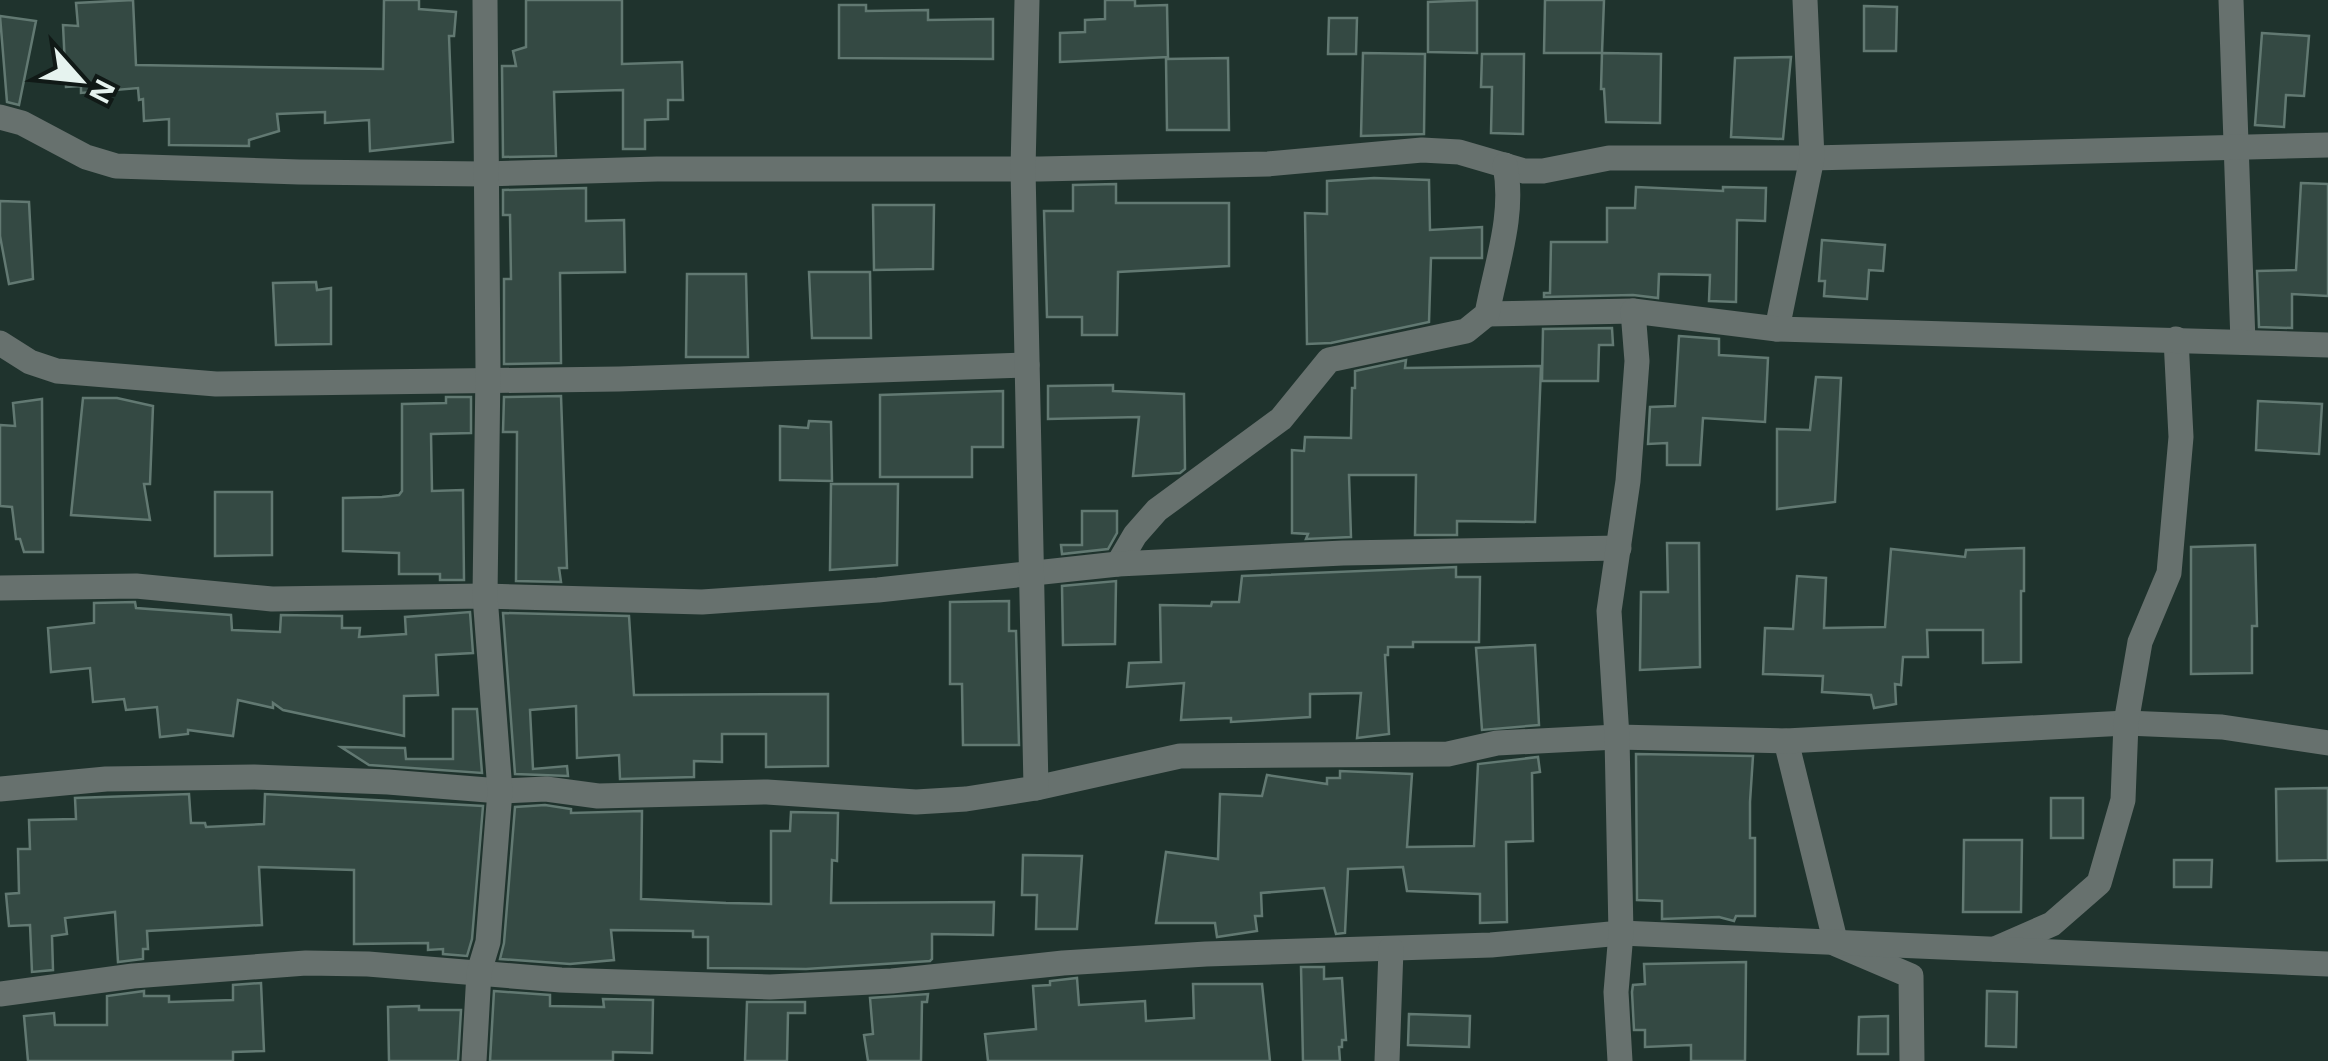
<svg xmlns="http://www.w3.org/2000/svg" width="2328" height="1061" viewBox="0 0 2328 1061" font-family="'Open Sans',sans-serif">
<rect width="100%" height="100%" fill="#1f332d"/>
<!-- building -->
<g fill="#344943" stroke="#627972" stroke-width="2.5">
<polygon points="133,0 136,65 383,69 384,0 419,0 419,9 456,12 454,36 449,36 453,142 370,151 369,120 325,123 325,112 277,114 279,131 249,140 249,146 169,145 169,119 144,121 143,99 139,100 138,88 81,93 81,86 66,87 63,25 78,26 76,3"/>
<polygon points="526,0 622,0 622,64 682,62 683,100 668,100 668,119 645,120 645,149 623,149 623,90 554,92 556,156 503,157 502,66 516,66 513,51 526,47"/>
<polygon points="1105,0 1135,0 1135,6 1167,5 1168,57 1060,62 1060,33 1085,32 1085,20 1105,19"/>
<polygon points="1477,0 1477,53 1428,52 1428,2"/>
<polygon points="1545,0 1604,0 1602,53 1544,53"/>
<polygon points="839,5 866,5 866,11 928,10 928,20 993,19 993,59 839,58"/>
<polygon points="1864,6 1897,7 1896,51 1864,51"/>
<polygon points="0,16 36,21 19,105 7,102"/>
<polygon points="1329,18 1357,18 1356,54 1328,54"/>
<polygon points="2262,33 2309,36 2304,96 2286,95 2284,127 2255,125"/>
<polygon points="1363,53 1425,54 1424,134 1361,136"/>
<polygon points="1602,53 1661,54 1660,123 1606,122 1604,89 1601,89"/>
<polygon points="1482,54 1524,54 1523,134 1491,133 1492,87 1481,87"/>
<polygon points="1791,57 1783,139 1731,137 1735,58"/>
<polygon points="1228,58 1229,130 1167,130 1166,59"/>
<polygon points="1374,178 1429,180 1430,230 1482,227 1482,258 1431,258 1429,322 1331,343 1307,344 1305,213 1327,214 1327,181"/>
<polygon points="2301,183 2328,184 2328,296 2292,294 2292,328 2259,327 2257,271 2296,270"/>
<polygon points="1116,184 1116,203 1229,203 1229,266 1118,272 1117,335 1082,335 1082,317 1047,317 1044,211 1073,211 1073,185"/>
<polygon points="1636,187 1723,191 1723,187 1766,188 1765,221 1737,220 1736,302 1709,301 1710,275 1659,274 1658,298 1633,295 1544,297 1544,293 1550,293 1551,242 1607,242 1607,208 1635,208"/>
<polygon points="586,188 586,221 624,220 625,272 560,273 561,363 504,364 504,279 511,279 510,215 503,215 503,190"/>
<polygon points="0,201 29,202 33,279 9,284 0,236"/>
<polygon points="873,205 934,205 933,269 874,270"/>
<polygon points="1822,240 1885,245 1883,271 1869,270 1867,299 1824,296 1825,281 1819,281"/>
<polygon points="809,272 870,272 871,338 812,338"/>
<polygon points="687,274 746,274 748,357 686,357"/>
<polygon points="316,282 317,290 331,288 331,344 276,345 273,283"/>
<polygon points="1612,328 1613,345 1599,345 1598,381 1542,381 1543,329"/>
<polygon points="1679,336 1719,339 1719,355 1768,358 1765,422 1703,418 1700,465 1667,465 1667,443 1648,444 1650,407 1675,406"/>
<polygon points="1406,360 1405,368 1541,366 1535,522 1457,521 1457,535 1415,535 1416,475 1349,475 1351,537 1306,539 1308,534 1292,533 1292,450 1304,451 1305,437 1351,438 1352,388 1355,388 1355,371"/>
<polygon points="1816,377 1841,378 1835,502 1777,509 1777,429 1810,430"/>
<polygon points="1113,385 1113,391 1184,394 1185,469 1180,473 1133,476 1139,417 1048,419 1048,386"/>
<polygon points="1003,391 1003,447 972,447 972,477 880,477 880,395"/>
<polygon points="561,396 567,568 559,568 561,582 516,581 517,432 503,432 504,397"/>
<polygon points="446,397 471,397 471,433 431,434 432,491 463,490 464,580 440,580 440,574 399,574 399,553 343,551 343,498 382,497 399,495 402,491 402,404 446,403"/>
<polygon points="83,398 117,398 153,406 150,484 144,484 150,520 71,515"/>
<polygon points="42,399 43,552 24,552 20,539 16,539 12,507 0,506 0,425 15,426 13,403"/>
<polygon points="2258,401 2322,404 2319,454 2256,450"/>
<polygon points="809,421 831,422 832,481 780,480 780,426 808,428"/>
<polygon points="831,484 898,484 897,565 830,570"/>
<polygon points="215,492 272,492 272,555 215,556"/>
<polygon points="1082,511 1117,511 1117,533 1108,549 1062,554 1061,545 1082,545"/>
<polygon points="1667,543 1699,543 1700,667 1640,670 1641,592 1668,592"/>
<polygon points="2255,545 2257,626 2252,626 2252,673 2191,674 2191,547"/>
<polygon points="2024,548 2024,591 2021,591 2021,662 1983,663 1983,630 1927,630 1928,657 1903,657 1901,685 1895,684 1896,704 1874,708 1871,695 1822,692 1823,676 1763,674 1765,628 1793,629 1797,576 1826,578 1824,628 1885,627 1891,549 1965,557 1966,550"/>
<polygon points="1456,567 1456,577 1480,577 1479,642 1413,642 1413,647 1388,647 1388,655 1385,655 1389,734 1357,738 1361,693 1310,694 1310,717 1231,722 1231,718 1181,720 1184,683 1127,687 1129,663 1161,662 1160,605 1211,606 1212,602 1239,602 1242,576"/>
<polygon points="1116,581 1115,644 1063,645 1062,586"/>
<polygon points="1009,601 1009,631 1016,631 1019,745 963,745 962,684 950,684 950,602"/>
<polygon points="135,602 136,608 231,615 232,630 280,632 281,615 342,616 342,628 360,628 359,637 406,634 405,617 470,612 473,653 436,655 438,695 404,696 404,736 283,710 273,703 273,708 238,700 233,736 188,730 188,734 160,737 157,707 126,710 124,699 93,702 90,668 51,672 48,628 94,623 94,603"/>
<polygon points="503,613 629,616 634,695 828,694 828,766 766,767 766,734 722,734 722,762 694,761 694,777 620,779 619,755 577,758 576,706 530,710 533,769 567,766 568,776 515,774"/>
<polygon points="1535,645 1539,725 1482,730 1476,648"/>
<polygon points="453,709 477,709 482,773 369,765 341,747 405,748 406,759 453,759"/>
<polygon points="1636,754 1753,756 1750,802 1750,838 1755,838 1755,916 1736,916 1734,921 1719,917 1662,919 1662,901 1637,900"/>
<polygon points="1538,757 1540,772 1532,773 1533,841 1506,842 1507,922 1480,923 1480,894 1407,891 1403,867 1348,869 1345,933 1336,934 1324,888 1261,893 1262,916 1255,916 1257,931 1217,937 1215,923 1156,923 1166,852 1218,859 1220,794 1262,796 1267,775 1327,784 1327,778 1340,778 1340,771 1412,774 1407,847 1474,846 1478,764"/>
<polygon points="2328,788 2328,860 2277,861 2276,789"/>
<polygon points="189,794 191,823 205,823 206,827 264,824 265,794 483,806 472,939 467,956 443,954 443,949 428,950 428,943 354,944 354,870 259,867 262,925 147,931 148,949 143,949 143,959 118,962 115,912 65,918 67,934 52,936 53,970 32,972 30,925 9,926 6,894 19,893 18,849 30,849 29,820 76,819 75,798"/>
<rect x="2051" y="798" width="32" height="40"/>
<polygon points="545,805 571,809 571,813 642,811 641,899 726,903 771,904 771,831 790,831 791,812 838,813 837,861 832,860 831,903 994,902 993,935 932,934 932,959 930,961 806,969 708,968 708,937 693,937 693,931 611,930 614,960 570,964 500,959 504,943 515,807"/>
<polygon points="1964,840 2022,840 2021,912 1963,912"/>
<polygon points="1023,855 1082,856 1077,929 1036,929 1037,895 1022,895"/>
<polygon points="2174,860 2212,860 2211,887 2174,887"/>
<polygon points="1746,962 1745,1061 1691,1061 1691,1045 1645,1047 1645,1030 1634,1030 1632,992 1633,985 1645,984 1644,964"/>
<polygon points="1301,967 1324,967 1324,979 1342,978 1346,1040 1342,1040 1342,1047 1339,1047 1340,1061 1303,1061"/>
<polygon points="1077,978 1079,1005 1145,1001 1146,1021 1194,1018 1193,984 1262,984 1270,1061 988,1061 985,1034 1036,1029 1033,986 1050,985 1050,981"/>
<polygon points="261,983 264,1051 233,1052 233,1061 28,1061 24,1016 54,1013 55,1025 107,1025 107,996 144,991 144,996 169,996 169,1002 233,1000 233,985"/>
<polygon points="494,991 550,995 550,1006 604,1007 603,999 653,1000 652,1053 613,1052 613,1061 490,1061"/>
<polygon points="1987,991 2017,992 2016,1047 1986,1046"/>
<polygon points="928,994 927,1002 922,1002 921,1061 868,1061 864,1035 873,1034 870,998"/>
<polygon points="747,1002 805,1002 805,1013 788,1013 787,1061 745,1061"/>
<polygon points="419,1006 419,1010 461,1010 458,1061 389,1061 388,1007"/>
<polygon points="1409,1014 1470,1016 1469,1047 1408,1045"/>
<polygon points="1888,1016 1888,1054 1858,1054 1859,1017"/>
</g>
<g fill="none" stroke-linecap="round" stroke-linejoin="round">
<!-- minor -->
<g stroke="#67716e" stroke-width="25">
<polyline points="2231,0 2243,342"/>
<polyline points="0,117 22,123 86,157 116,166 299,172 485,174 657,169 1040,169 1268,164 1422,150 1459,152 1524,171 1543,171 1609,158 1812,158 2328,145"/>
<polyline points="1487,314 1633,311"/>
<polyline points="1777,329 1812,158 1805,0"/>
<polyline points="0,343 30,362 57,371 216,384 619,379 1027,365"/>
<path d="M 1118,564 L 1135,535 L 1157,510 L 1281,419 L 1329,360 L 1466,331 L 1487,314 C 1496,265 1515,215 1505,165"/>
<polyline points="0,588 136,586 272,599 485,596 702,602 878,590 1118,564 1343,553 1619,548"/>
<polyline points="1786,741 1836,944 1911,976 1912,1061"/>
<polyline points="1036,788 1180,756 1448,754 1497,743 1617,737 1786,741 2126,723 2222,727 2328,743"/>
<polyline points="0,789 106,779 254,777 388,782 500,791 546,789 598,796 767,792 916,802 966,799 1036,788 1023,169 1027,0"/>
<polyline points="1995,949 2052,924 2099,883 2123,800 2126,723 2140,642 2169,573 2181,437 2176,339"/>
<polyline points="0,994 133,976 306,963 368,964 561,980 770,987 892,981 1063,963 1206,954 1491,945 1621,933 2328,964"/>
<polyline points="474,1061 479,972 488,942 500,791 485,596 488,369 485,0"/>
<polyline points="1387,1061 1391,949"/>
<polyline points="1620,1061 1616,992 1621,933 1617,737 1609,611 1628,481 1637,361 1633,311 1777,329 2328,345"/>
</g>
</g>
<!-- north arrow -->
<g transform="translate(80 80) rotate(117)" stroke="#101916" stroke-width="8" paint-order="stroke">
<path d="M0-8L18 38L0 25L-18 38Z" fill="#e6f3ef"/>
<text y="-15" font-size="28" font-weight="bold" text-anchor="middle" fill="#e6f3ef">N</text>
</g>
</svg>
